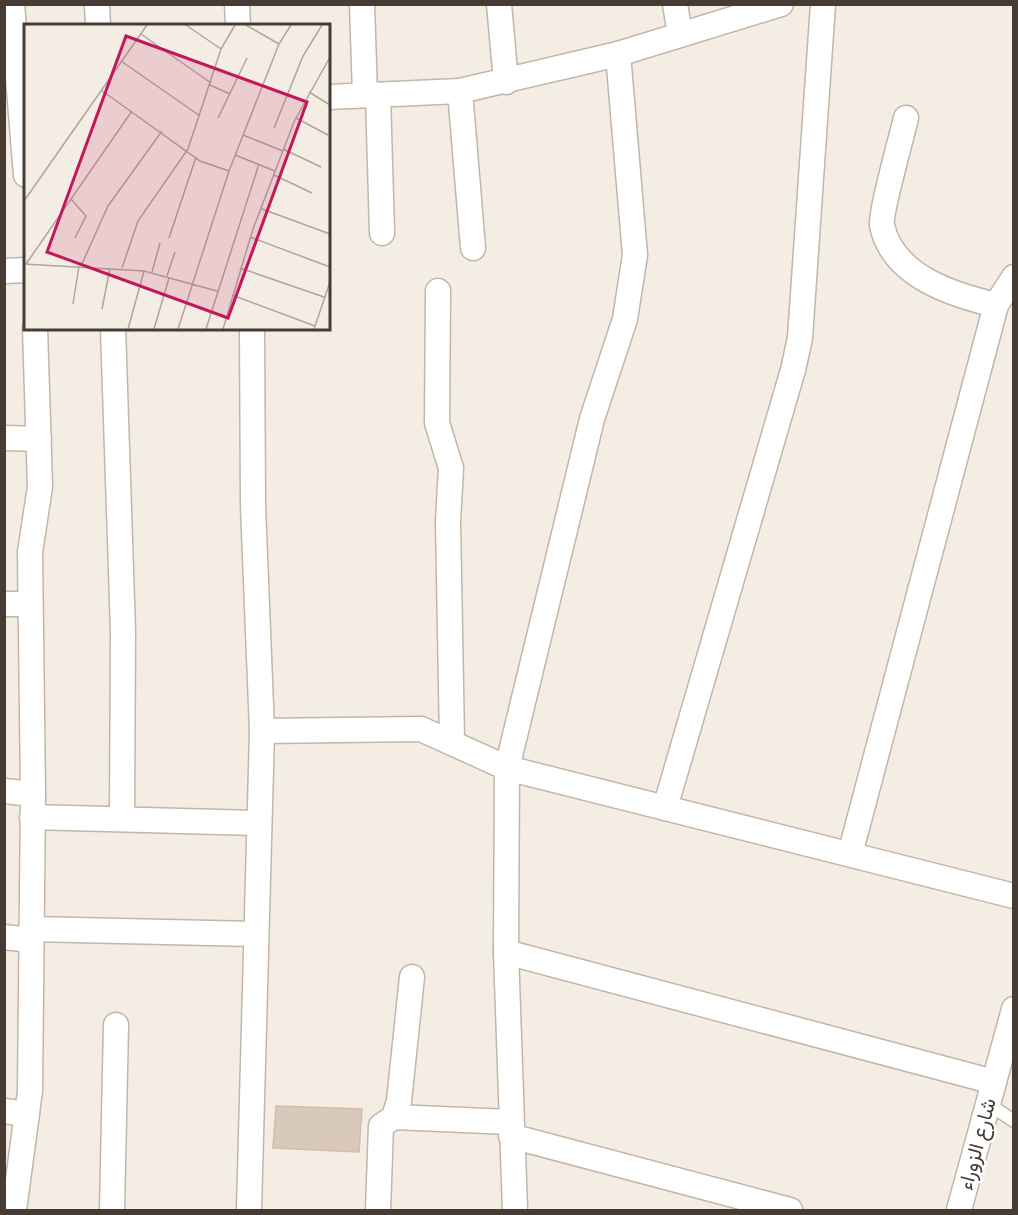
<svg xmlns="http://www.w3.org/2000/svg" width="1018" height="1215" viewBox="0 0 1018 1215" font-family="'Archivo Narrow',Vazirmatn,sans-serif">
<rect width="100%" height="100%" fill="#f4ede3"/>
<!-- building -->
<polygon fill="#d9c9bb" stroke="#d2bdaa" stroke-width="1.5" points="276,1106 362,1109 359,1152 273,1148"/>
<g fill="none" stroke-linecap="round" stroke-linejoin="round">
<defs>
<polyline id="service" points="988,1104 1014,1121"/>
<g id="minor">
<polyline points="12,4 26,175"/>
<polyline points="97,4 98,26"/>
<polyline points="237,4 238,26"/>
<polyline points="362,4 365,95"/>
<polyline points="499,4 506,82"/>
<polyline points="675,4 680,35"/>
<polyline points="460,91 473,248"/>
<polyline points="378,95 382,233"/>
<polyline points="328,97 460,91 618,54 781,4"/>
<path d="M 906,118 C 902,135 880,214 882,225 C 892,276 953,295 996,305"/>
<polyline points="4,271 26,270"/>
<polyline points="438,291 437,423 451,468 448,521 452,741"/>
<polyline points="113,328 123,631 122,819"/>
<polyline points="4,438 39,439"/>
<polyline points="4,604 30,604"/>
<polyline points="262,731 421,729 507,768 1014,896"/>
<polyline points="4,791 33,794"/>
<polyline points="665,808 793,370 800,338 823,4"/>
<polyline points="32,817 259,823"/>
<polyline points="850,854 996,305 1014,277"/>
<polyline points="31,929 255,934"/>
<polyline points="4,937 31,940"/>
<polyline points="506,952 994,1082"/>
<polyline points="4,1111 27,1114"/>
<polyline points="394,1117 511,1122"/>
<polyline points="511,1136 790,1210"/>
<polyline points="14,1210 30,1091 33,794 30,552 40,487 35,328"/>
<polyline points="112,1210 116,1025"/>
<polyline points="249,1210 262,731 253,506 252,328"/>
<polyline points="378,1210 381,1126 394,1117 399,1101 412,977"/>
<polyline points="515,1210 506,952 507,768 592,419 625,319 635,255 618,54"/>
<polyline points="959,1210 1014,1009"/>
</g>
</defs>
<!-- service casing -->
<use href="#service" stroke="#c3b6a8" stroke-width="15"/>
<!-- minor casing -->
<use href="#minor" stroke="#c3b6a8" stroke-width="27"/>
<!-- service -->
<use href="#service" stroke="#fff" stroke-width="12"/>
<!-- minor -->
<use href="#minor" stroke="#fff" stroke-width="24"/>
</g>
<g text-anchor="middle" stroke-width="5" stroke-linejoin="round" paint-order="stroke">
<!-- street labels -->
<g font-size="21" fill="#463c33" stroke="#fff">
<text transform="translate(977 1144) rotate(-75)" y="7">شارع الزوراء</text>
</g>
</g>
<!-- overview -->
<g transform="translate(24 24)">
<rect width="306" height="306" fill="#f4ede3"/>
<path fill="none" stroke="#aea69d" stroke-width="1.5" d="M 162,1 L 197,25M 222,1 L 255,20M 117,10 L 187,59M 97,37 L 176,92M 186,61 L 206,70M 77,66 L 176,137 L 205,147M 285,68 L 306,81M 194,94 L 223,34M 272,94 L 304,111M 250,104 L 279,32 L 298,1M 219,111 L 259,127M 259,125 L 297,143M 211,131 L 251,147M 250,151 L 288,169M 47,175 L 62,192 L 51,214M 0,177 L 123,1M 238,185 L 306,210M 226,213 L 306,243M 145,214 L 172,133M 0,240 L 120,247 L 193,267M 2,240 L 108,87M 57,242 L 84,182 L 138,107M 98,244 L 114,197 L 164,125 L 197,25 L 211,1M 216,244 L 300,273M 128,248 L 136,219M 143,252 L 151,228M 208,271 L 291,302M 49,280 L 55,242M 78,285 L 86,244M 104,305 L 120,247M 130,305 L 145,254M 154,305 L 205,147 L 255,20 L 267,1M 182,305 L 235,140M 199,305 L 229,205 L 270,98 L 306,33M 290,305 L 306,258"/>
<path fill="#c2185b" fill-opacity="0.15" stroke="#c2185b" stroke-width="3" d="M 102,12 L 283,78 L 204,294 L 23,228 Z"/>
<rect width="306" height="306" fill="none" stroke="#463c33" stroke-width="3"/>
</g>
<!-- border -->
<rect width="1018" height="1215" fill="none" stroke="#463c33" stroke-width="12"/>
</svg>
